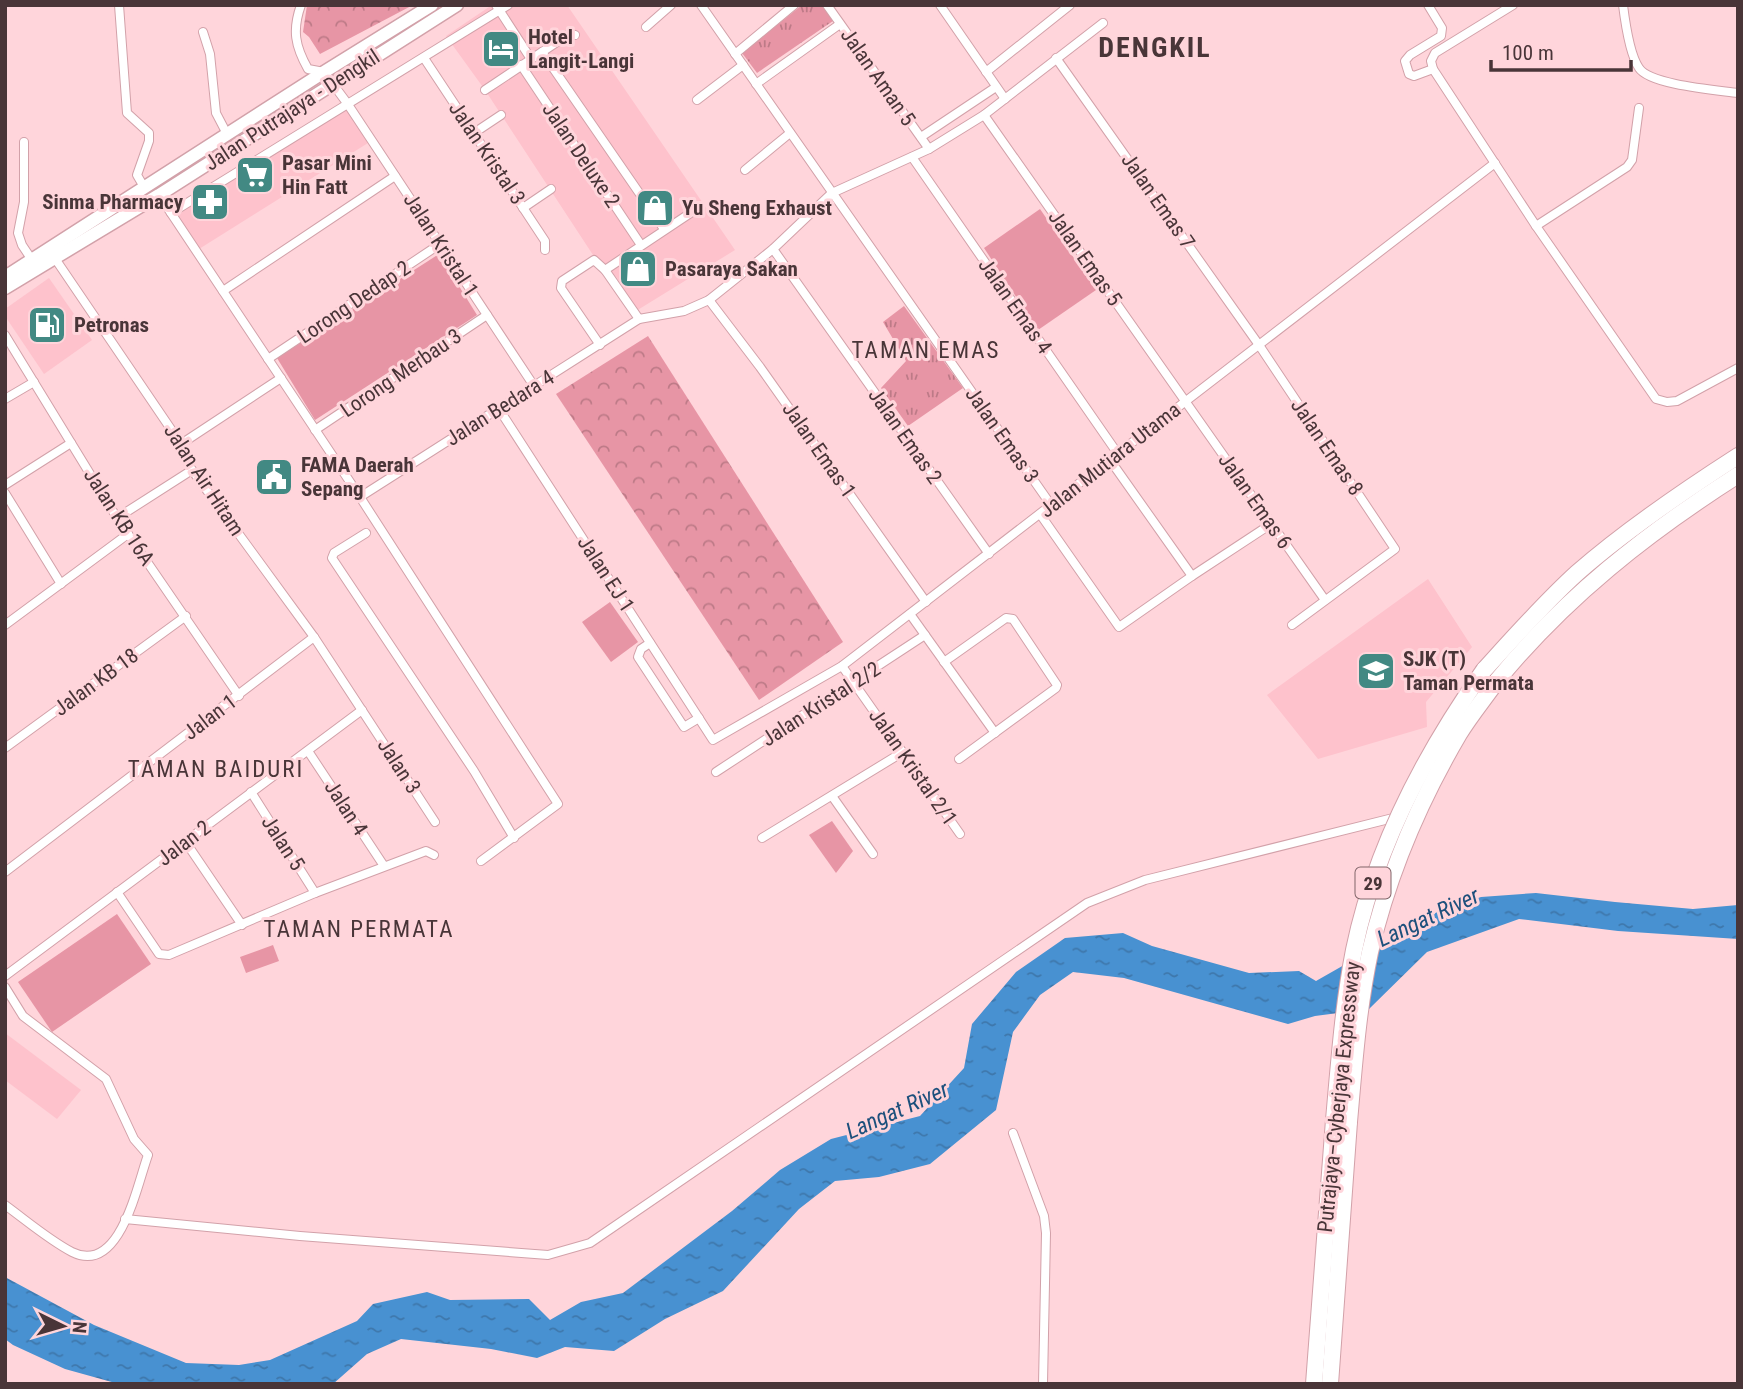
<svg xmlns="http://www.w3.org/2000/svg" width="1743" height="1389" viewBox="0 0 1743 1389" font-family="'Roboto Condensed',sans-serif">
<defs>
<pattern id="forest-crowns" width="20" height="18" patternUnits="userSpaceOnUse" patternTransform="scale(1.75)"><rect width="20" height="18" fill="#e795a5"/><path d="M2 6a3 3 0 1 1 6 0M12 15a3 3 0 1 1 6 0" fill="none" stroke="#bd7a87"/></pattern>
<pattern id="park-tufts" width="24" height="20" patternUnits="userSpaceOnUse" patternTransform="scale(1.75)"><rect width="24" height="20" fill="#e795a5"/><path d="M3 7l-1-3M5 7V3M7 7l1-3M15 17l-1-3M17 17v-4M19 17l1-3" fill="none" stroke="#bd7a87"/></pattern>
<pattern id="water-ripples" width="26" height="14" patternUnits="userSpaceOnUse" patternTransform="scale(1.75)"><rect width="26" height="14" fill="#4891d1"/><path d="M2 4q2-2 4 0t4 0M15 11q2-2 4 0t4 0" fill="none" stroke="#3e77ab"/></pattern>
</defs>
<rect width="100%" height="100%" fill="#ffd5db"/>
<!-- built -->
<g fill="#fec2cc">
<polygon points="492,5 567,5 735,250 636,311 617,278 593,255 485,90 446,36"/>
<polygon points="346,109 368,143 199,249 176,214"/>
<polygon points="49,278 92,340 44,374 5,316 5,309"/>
<polygon points="1428,579 1472,647 1426,702 1427,727 1318,759 1267,695"/>
<polygon points="5,1033 81,1090 57,1119 5,1080"/>
</g>
<!-- forest -->
<g fill="url(#forest-crowns)">
<polygon points="307,5 413,5 320,54 309,37 303,32"/>
<polygon points="648,336 843,642 759,700 556,394"/>
</g>
<!-- park -->
<g fill="url(#park-tufts)">
<polygon points="802,5 822,5 833,21 757,73 742,53"/>
<polygon points="904,306 963,388 908,426 881,388 906,361 883,322"/>
</g>
<!-- garden -->
<g fill="#e795a5">
<polygon points="1040,209 1096,290 1038,330 984,248"/>
<polygon points="439,254 477,315 315,420 277,358"/>
<polygon points="610,602 638,642 611,662 582,622"/>
<polygon points="832,821 853,851 836,873 809,835"/>
<polygon points="117,914 151,964 52,1032 18,982"/>
<polygon points="273,945 279,961 246,973 240,957"/>
</g>
<!-- water -->
<polygon fill="url(#water-ripples)" points="1536,893 1615,902 1693,909 1738,905 1738,939 1618,931 1519,919 1427,952 1369,1009 1315,1016 1288,1024 1124,978 1073,972 1040,995 1013,1032 996,1110 930,1164 879,1177 835,1181 799,1209 723,1291 665,1319 614,1351 565,1347 537,1358 491,1349 401,1339 367,1354 333,1384 119,1384 65,1369 13,1345 5,1339 5,1277 94,1325 186,1363 239,1365 270,1360 357,1321 373,1304 427,1292 450,1300 529,1299 550,1320 581,1302 623,1293 732,1211 780,1170 831,1139 920,1116 964,1068 972,1024 1016,972 1065,938 1123,933 1152,946 1249,973 1299,971 1316,981 1439,911 1481,897"/>
<g fill="none" stroke-linecap="round" stroke-linejoin="round">
<defs>
<g id="street">
<polyline points="119,5 127,113 149,133 149,141 137,175 144,187"/>
<path d="M 301,5 C 292,30 295,46 308,69 L 324,72 L 347,103 L 534,386"/>
<polyline points="496,5 531,59"/>
<polyline points="701,5 1051,505"/>
<polyline points="827,5 929,149"/>
<polyline points="940,5 1005,99"/>
<polyline points="1428,5 1442,28 1441,36 1410,55 1405,61 1409,74 1414,76 1433,69"/>
<polyline points="1513,5 1435,53 1431,61 1433,69 1536,226 1656,399 1667,402 1677,401 1738,368"/>
<path d="M 1623,5 C 1625,21 1630,55 1639,68 C 1650,85 1717,90 1738,93"/>
<polyline points="646,27 671,5"/>
<polyline points="203,32 210,54 216,113 227,134"/>
<polyline points="542,52 664,229"/>
<polyline points="735,54 794,5"/>
<polyline points="424,58 545,241 545,250"/>
<polyline points="1056,58 1259,345 1395,549 1292,625"/>
<polyline points="521,65 641,245"/>
<polyline points="986,72 1070,5"/>
<polyline points="756,84 840,24"/>
<polyline points="485,90 569,34 575,35"/>
<polyline points="697,100 743,65"/>
<polyline points="984,115 1325,600"/>
<polyline points="474,133 501,115"/>
<polyline points="921,137 996,87"/>
<polyline points="24,142 24,202 18,233 22,245 32,260"/>
<polyline points="912,157 1118,454"/>
<polyline points="745,170 790,133"/>
<polyline points="159,195 360,497 558,804 481,861"/>
<polyline points="523,208 551,189"/>
<polyline points="171,213 508,5"/>
<polyline points="1536,226 1627,167 1632,160 1639,108"/>
<polyline points="773,249 989,554"/>
<polyline points="54,257 181,444 181,452 192,470 314,637 435,822"/>
<polyline points="605,270 692,212 693,208"/>
<polyline points="223,291 395,176"/>
<polyline points="709,300 760,367 926,602"/>
<polyline points="5,335 117,518 239,696"/>
<polyline points="600,345 561,288 562,281 594,260 605,270 639,319"/>
<polyline points="268,359 440,244"/>
<polyline points="5,399 34,382"/>
<polyline points="499,409 713,740 842,666 1495,163"/>
<polyline points="315,430 487,315"/>
<polyline points="181,444 281,378"/>
<polyline points="1110,460 1192,576"/>
<polyline points="5,485 71,443"/>
<polyline points="5,493 61,584"/>
<polyline points="360,497 639,319 684,311 709,300 773,249 832,193 929,149 984,115 1103,23"/>
<polyline points="1040,514 1119,627 1192,576 1271,524"/>
<polyline points="117,518 192,470"/>
<polyline points="366,533 334,553 332,558 474,771 514,838"/>
<polyline points="910,614 995,733"/>
<polyline points="5,625 128,534"/>
<polyline points="650,643 641,649 638,657 684,727 699,718"/>
<polyline points="944,662 1006,618 1013,619 1057,685 1056,688 959,759"/>
<polyline points="842,666 960,834"/>
<polyline points="5,748 186,616"/>
<polyline points="308,751 384,866"/>
<polyline points="716,772 925,635"/>
<polyline points="251,792 315,893"/>
<polyline points="832,796 873,854"/>
<polyline points="762,838 903,752"/>
<polyline points="185,841 242,925"/>
<polyline points="5,872 314,637"/>
<polyline points="117,892 159,954 169,955 315,893 426,851 434,855"/>
<polyline points="5,976 362,710"/>
<path d="M 5,987 L 23,1016 L 106,1079 L 134,1139 L 148,1155 C 137,1185 120,1276 72,1252 C 49,1240 27,1221 5,1205"/>
<polyline points="1013,1133 1044,1216 1046,1233 1043,1384"/>
<polyline points="125,1219 300,1236 548,1255 590,1243 1087,903 1145,880 1397,817"/>
</g>
<g id="secondary">
<polyline points="5,277 324,72 432,5"/>
<polyline points="5,288 159,195 457,5"/>
</g>
<g id="highway">
<path d="M 1484,670 C 1514,637 1544,603 1577,573 C 1626,530 1682,492 1738,456"/>
<path d="M 1496,682 C 1564,598 1647,533 1738,475"/>
<polyline points="1314,1384 1334,1120"/>
<polyline points="1330,1384 1349,1122"/>
</g>
</defs>
<!-- street casing -->
<use href="#street" stroke="#d2a1a9" stroke-width="10"/>
<!-- secondary casing -->
<use href="#secondary" stroke="#d2a1a9" stroke-width="15"/>
<!-- highway casing -->
<use href="#highway" stroke="#d2a1a9" stroke-width="18"/>
<!-- street -->
<use href="#street" stroke="#fff" stroke-width="8"/>
<!-- secondary -->
<use href="#secondary" stroke="#fff" stroke-width="12"/>
<!-- highway -->
<use href="#highway" stroke="#fff" stroke-width="16"/>
<defs>
<g id="highway-bridge">
<path d="M 1334,1120 C 1339,1064 1343,1006 1354,950 C 1375,848 1424,755 1484,670"/>
<path d="M 1349,1122 C 1354,1066 1358,1008 1370,952 C 1388,875 1419,802 1459,734 C 1470,716 1484,699 1496,682"/>
</g>
</defs>
<!-- highway-bridge casing -->
<use href="#highway-bridge" stroke="#d2a1a9" stroke-width="18" stroke-linecap="butt"/>
<!-- highway-bridge -->
<use href="#highway-bridge" stroke="#fff" stroke-width="16"/>
</g>
<!-- icons -->
<defs>
<symbol id="hotel-square" viewBox="-11 -11 22 22"><rect x="-9" y="-9" width="18" height="18" rx="4" fill="#428983" stroke="#ffd5db"/><path d="M-6-4.5h1.5V1H6V5H4.5V3h-9V5H-6ZM-4 0a1.8 1.8 0 1 1 3.6 0ZM.5 0V-2.5h3Q6-2.5 6 0Z" fill="#fff"/></symbol>
<symbol id="supermarket-square" viewBox="-11 -11 22 22"><rect x="-9" y="-9" width="18" height="18" rx="4" fill="#428983" stroke="#ffd5db"/><path d="M-6-5.5h2.5l.6 2H6L4.5 2H-2.5L-4.4-4H-6ZM-1.5 3.2a1.3 1.3 0 1 0 .1 0ZM3 3.2a1.3 1.3 0 1 0 .1 0Z" fill="#fff"/></symbol>
<symbol id="pharmacy-square" viewBox="-11 -11 22 22"><rect x="-9" y="-9" width="18" height="18" rx="4" fill="#428983" stroke="#ffd5db"/><path d="M-2-6h4v4h4v4h-4v4h-4v-4h-4v-4h4Z" fill="#fff"/></symbol>
<symbol id="shop-square" viewBox="-11 -11 22 22"><rect x="-9" y="-9" width="18" height="18" rx="4" fill="#428983" stroke="#ffd5db"/><path d="M-5-2.5h2.3a2.7 3.5 0 0 1 5.4 0H5L5.5 6h-11ZM-1.5-2.5h3a1.5 2.3 0 0 0-3 0Z" fill="#fff"/></symbol>
<symbol id="fuel-square" viewBox="-11 -11 22 22"><rect x="-9" y="-9" width="18" height="18" rx="4" fill="#428983" stroke="#ffd5db"/><path d="M-5.5-6h7V0h2V4h1.3V-2.5L3-4.5l.8-.8L6-3V5H2.5V1h-1V6h-7ZM-4.2-4.7v3.2H.2V-4.7Z" fill="#fff"/></symbol>
<symbol id="civic-square" viewBox="-11 -11 22 22"><rect x="-9" y="-9" width="18" height="18" rx="4" fill="#428983" stroke="#ffd5db"/><path d="M-.6-6.5H3V-4.5H.6V-3L4-1V1h2V6H-6V1h2V-1L-.6-3ZM-1.2 2.5V6h2.4V2.5Z" fill="#fff"/></symbol>
<symbol id="school-square" viewBox="-11 -11 22 22"><rect x="-9" y="-9" width="18" height="18" rx="4" fill="#428983" stroke="#ffd5db"/><path d="M0-5L7-2L0 1L-7-2ZM-4 1L0 2.5L4 1V4Q0 6-4 4Z" fill="#fff"/></symbol>
</defs>
<g fill-rule="evenodd">
<use href="#hotel-square" x="479" y="27" width="44" height="44"/>
<use href="#supermarket-square" x="233" y="153" width="44" height="44"/>
<use href="#pharmacy-square" x="188" y="180" width="44" height="44"/>
<use href="#shop-square" x="633" y="186" width="44" height="44"/>
<use href="#shop-square" x="616" y="247" width="44" height="44"/>
<use href="#fuel-square" x="25" y="303" width="44" height="44"/>
<use href="#civic-square" x="252" y="455" width="44" height="44"/>
<use href="#school-square" x="1354" y="649" width="44" height="44"/>
</g>
<g text-anchor="middle" stroke-width="6" stroke-linejoin="round" paint-order="stroke">
<!-- shield labels -->
<rect fill="#ffd5db" stroke="#806569" stroke-width="2" x="1355.5" y="867.5" width="35" height="31" rx="5"/>
<g font-size="19" font-weight="bold" fill="#493538">
<text x="1373" y="890">29</text>
</g>
<!-- poi labels -->
<g font-size="21" font-weight="bold" fill="#493538" stroke="#ffd5db" text-anchor="start">
<text x="528" y="44">Hotel<tspan x="528" dy="24">Langit-Langi</tspan></text>
<text x="282" y="170">Pasar Mini<tspan x="282" dy="24">Hin Fatt</tspan></text>
<text x="183" y="209" text-anchor="end">Sinma Pharmacy</text>
<text x="682" y="215">Yu Sheng Exhaust</text>
<text x="665" y="276">Pasaraya Sakan</text>
<text x="74" y="332">Petronas</text>
<text x="301" y="472">FAMA Daerah<tspan x="301" dy="24">Sepang</tspan></text>
<text x="1403" y="666">SJK (T)<tspan x="1403" dy="24">Taman Permata</tspan></text>
</g>
<!-- street labels -->
<g font-size="21" fill="#493538" stroke="#ffd5db">
<text transform="translate(878 77) rotate(55)" y="7">Jalan Aman 5</text>
<text transform="translate(292 110) rotate(-33)" y="7">Jalan Putrajaya - Dengkil</text>
<text transform="translate(487 153) rotate(56)" y="7">Jalan Kristal 3</text>
<text transform="translate(581 155) rotate(56)" y="7">Jalan Deluxe 2</text>
<text transform="translate(1158 201) rotate(55)" y="7">Jalan Emas 7</text>
<text transform="translate(441 245) rotate(57)" y="7">Jalan Kristal 1</text>
<text transform="translate(1085 258) rotate(55)" y="7">Jalan Emas 5</text>
<text transform="translate(354 302) rotate(-34)" y="7">Lorong Dedap 2</text>
<text transform="translate(1015 306) rotate(55)" y="7">Jalan Emas 4</text>
<text transform="translate(401 373) rotate(-34)" y="7">Lorong Merbau 3</text>
<text transform="translate(500 408) rotate(-32)" y="7">Jalan Bedara 4</text>
<text transform="translate(1002 435) rotate(55)" y="7">Jalan Emas 3</text>
<text transform="translate(905 436) rotate(55)" y="7">Jalan Emas 2</text>
<text transform="translate(1327 447) rotate(56)" y="7">Jalan Emas 8</text>
<text transform="translate(819 450) rotate(55)" y="7">Jalan Emas 1</text>
<text transform="translate(1110 460) rotate(-38)" y="7">Jalan Mutiara Utama</text>
<text transform="translate(204 480) rotate(57)" y="7">Jalan Air Hitam</text>
<text transform="translate(1255 501) rotate(55)" y="7">Jalan Emas 6</text>
<text transform="translate(119 517) rotate(57)" y="7">Jalan KB 16A</text>
<text transform="translate(606 574) rotate(57)" y="7">Jalan EJ 1</text>
<text transform="translate(96 682) rotate(-36)" y="7">Jalan KB 18</text>
<text transform="translate(821 704) rotate(-33)" y="7">Jalan Kristal 2/2</text>
<text transform="translate(210 717) rotate(-37)" y="7">Jalan 1</text>
<text transform="translate(399 766) rotate(57)" y="7">Jalan 3</text>
<text transform="translate(913 767) rotate(55)" y="7">Jalan Kristal 2/1</text>
<text transform="translate(346 808) rotate(57)" y="7">Jalan 4</text>
<text transform="translate(184 843) rotate(-37)" y="7">Jalan 2</text>
<text transform="translate(283 843) rotate(57)" y="7">Jalan 5</text>
<text transform="translate(1339 1097) rotate(-84)" y="7">Putrajaya–Cyberjaya Expressway</text>
</g>
<!-- neighbourhood labels -->
<g font-size="23" letter-spacing="2" fill="#493538" stroke="#ffd5db">
<text x="926" y="358">TAMAN EMAS</text>
<text x="216" y="777">TAMAN BAIDURI</text>
<text x="359" y="937">TAMAN PERMATA</text>
</g>
<!-- water labels -->
<g font-size="23" font-style="italic" fill="#1d507c" stroke="#ffd5db">
<text transform="translate(1428 917) rotate(-25)" y="8">Langat River</text>
<text transform="translate(897 1110) rotate(-24)" y="8">Langat River</text>
</g>
<!-- district labels -->
<g font-size="28" font-weight="bold" letter-spacing="2" fill="#493538" stroke="#ffd5db">
<text x="1155" y="57">DENGKIL</text>
</g>
</g>
<!-- border -->
<rect width="1743" height="1389" fill="none" stroke="#493538" stroke-width="14"/>
<!-- north arrow -->
<g transform="translate(63 1326) rotate(95)" stroke="#ffd5db" stroke-width="5" paint-order="stroke">
<path d="M0-5L12 26L0 18L-12 26Z" fill="#493538"/>
<text y="-10" font-size="19" font-weight="bold" text-anchor="middle" fill="#493538">N</text>
</g>
<!-- scale -->
<path d="M1491 60v10h140v-10" fill="none" stroke="#493538" stroke-width="3.5"/>
<text x="1502" y="60" font-size="21" fill="#493538" stroke="#ffd5db" stroke-width="5" paint-order="stroke">100 m</text>
</svg>
